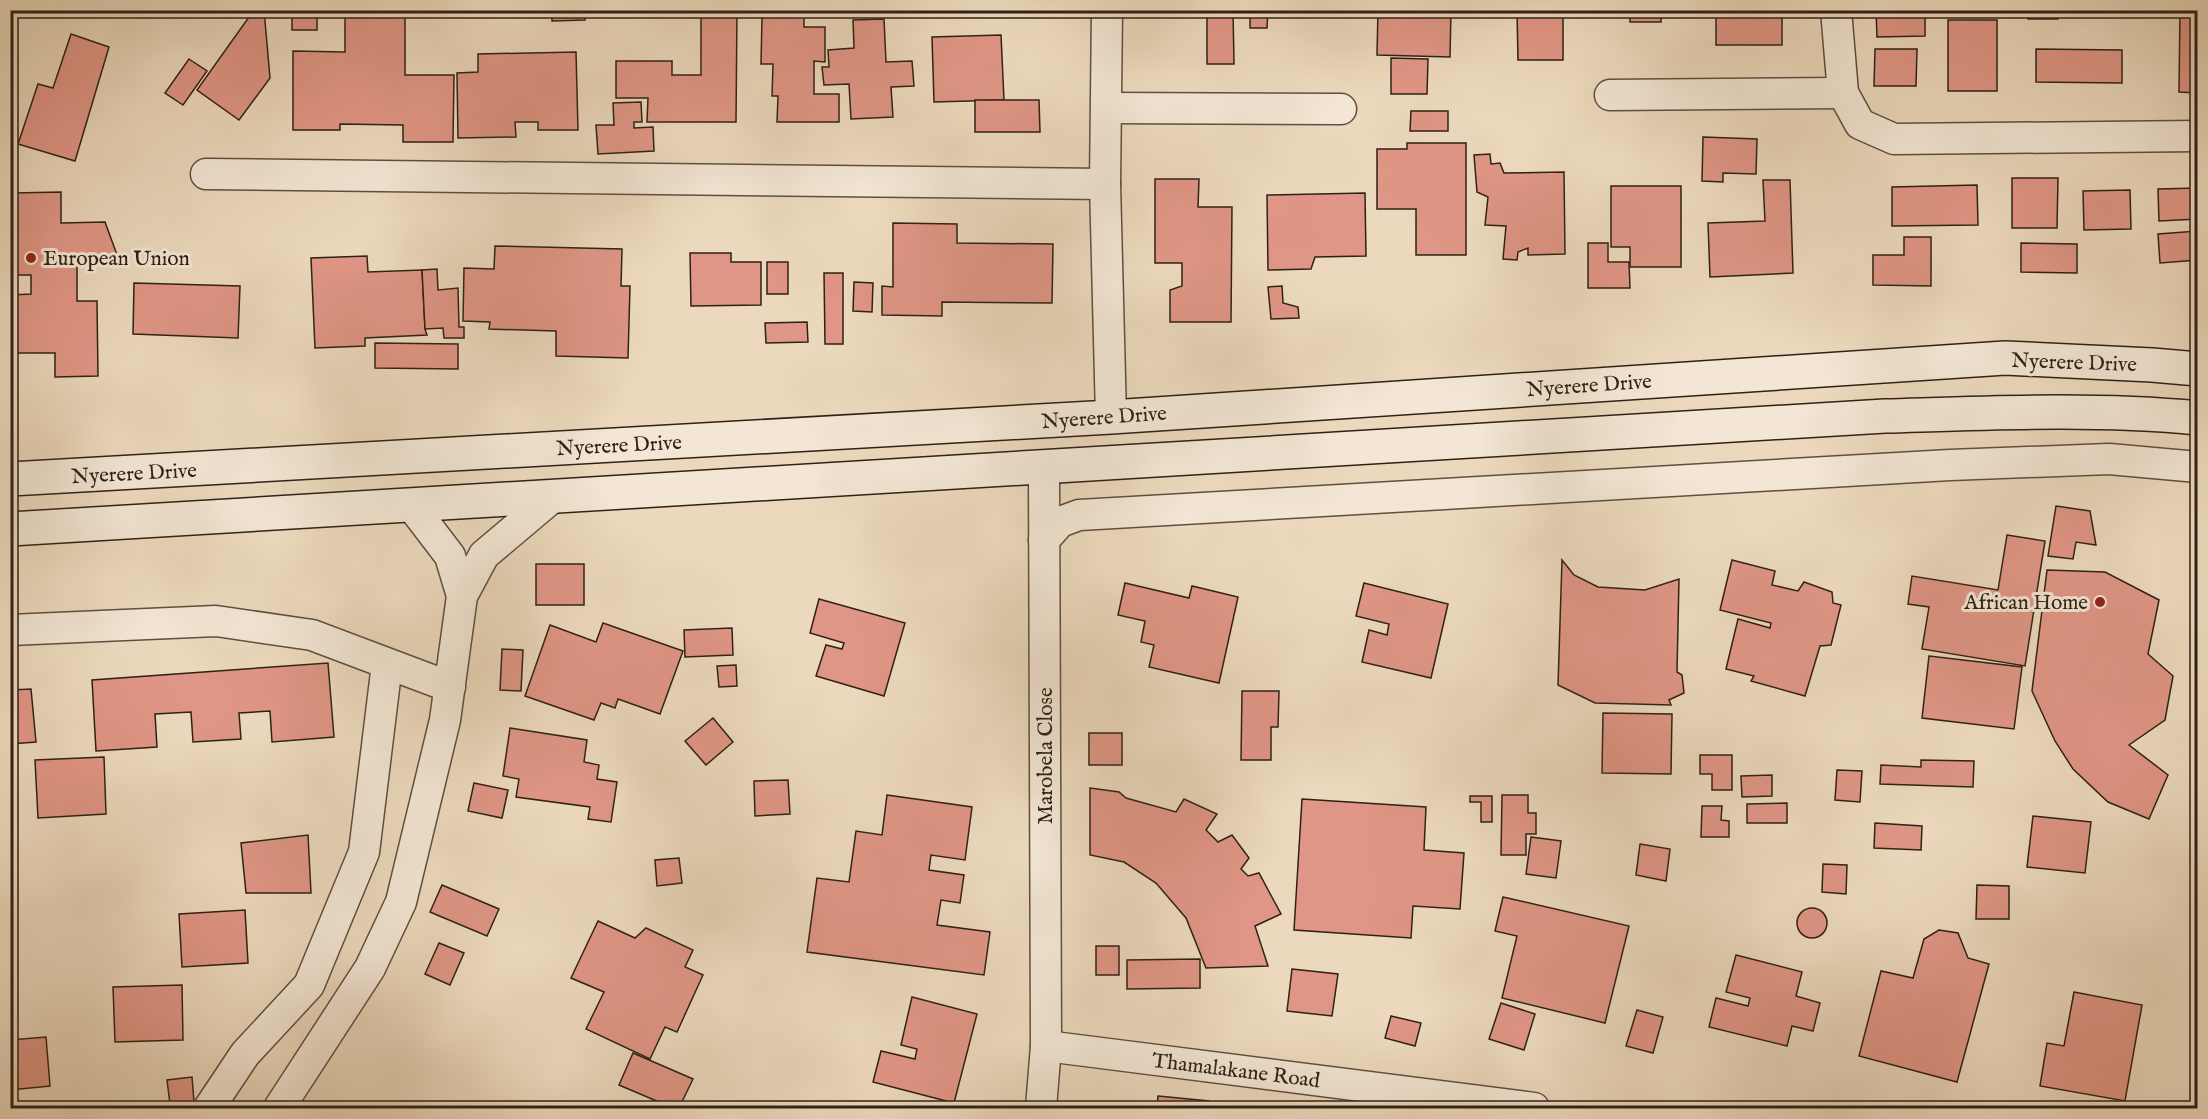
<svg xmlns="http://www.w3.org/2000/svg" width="2208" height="1119" viewBox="0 0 2208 1119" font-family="'IM FELL English',serif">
<rect width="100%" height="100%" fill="#ecd9bd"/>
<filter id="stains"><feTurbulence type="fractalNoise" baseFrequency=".00333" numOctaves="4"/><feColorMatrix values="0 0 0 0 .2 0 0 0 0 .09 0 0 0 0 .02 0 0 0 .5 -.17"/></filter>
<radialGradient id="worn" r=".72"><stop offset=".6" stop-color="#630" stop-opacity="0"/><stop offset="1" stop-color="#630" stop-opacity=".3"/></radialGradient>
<!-- building -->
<g fill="#e09686" stroke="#2e2116" stroke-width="1.5">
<polygon points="254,10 264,10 270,78 239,120 197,90"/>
<rect x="292" y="10" width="25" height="20"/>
<polygon points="359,10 405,10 405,75 454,75 453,142 403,142 403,125 340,124 340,130 293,130 293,51 345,52 345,17 359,17"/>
<polygon points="552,10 585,10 585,20 552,21"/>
<polygon points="701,10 737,10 736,122 647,122 648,98 616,98 616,61 672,61 672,75 701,75"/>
<polygon points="1168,10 1233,10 1234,64 1207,64 1207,17 1168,17"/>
<polygon points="1250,10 1268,10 1267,28 1250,28"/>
<polygon points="1270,10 1355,10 1355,17 1269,15"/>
<polygon points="1378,10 1451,10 1450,57 1377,55"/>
<polygon points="1517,10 1563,10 1563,60 1518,60"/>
<rect x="1630" y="10" width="31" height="12"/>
<rect x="1716" y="10" width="66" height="35"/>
<polygon points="1876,10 1925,10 1925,36 1877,37"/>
<rect x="2028" y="10" width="30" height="9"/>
<polygon points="2180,10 2198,10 2198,93 2179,92"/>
<polygon points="762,17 804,17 804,27 825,27 825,62 814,61 814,94 839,94 839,122 777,122 778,96 772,96 773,64 761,64"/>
<polygon points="884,19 886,62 912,61 914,86 891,87 893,117 851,119 849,84 824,85 822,67 829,67 828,50 854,48 853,20"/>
<rect x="1948" y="20" width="49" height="71"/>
<polygon points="71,34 109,47 75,161 18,144 38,84 53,88"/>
<polygon points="1001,35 1004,100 934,102 932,37"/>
<polygon points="1875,49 1917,49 1916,86 1874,86"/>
<polygon points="2036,49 2122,50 2122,83 2036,82"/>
<polygon points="576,52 578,130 538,130 538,122 515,122 516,137 458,138 457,73 478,72 478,54"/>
<polygon points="1391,58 1428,59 1427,94 1391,94"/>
<polygon points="189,59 207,71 183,105 165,93"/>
<polygon points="975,100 1039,100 1040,132 975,132"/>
<polygon points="641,102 642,122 634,122 634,128 653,127 654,151 598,154 596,125 614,125 613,103"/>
<polygon points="1411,111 1448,111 1448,131 1410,131"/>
<polygon points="1703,137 1757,139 1756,174 1723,173 1723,182 1702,181"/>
<polygon points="1407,143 1466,143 1466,255 1416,255 1416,209 1377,209 1377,149 1407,149"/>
<polygon points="1490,154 1491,164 1500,163 1504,173 1564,172 1565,254 1528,255 1528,248 1518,252 1517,260 1503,259 1506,226 1485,225 1488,197 1477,192 1474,155"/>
<polygon points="2012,178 2058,178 2057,228 2012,228"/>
<polygon points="1155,179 1199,179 1198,207 1232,207 1231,322 1170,322 1170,290 1182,286 1182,263 1155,263"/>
<polygon points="1763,180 1790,180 1793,273 1710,277 1708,223 1765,221"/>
<polygon points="1977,185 1978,225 1892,226 1892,187"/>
<polygon points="1611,186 1681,186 1681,267 1630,267 1630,247 1611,247"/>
<polygon points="2198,188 2198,219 2159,221 2158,189"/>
<polygon points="2130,190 2131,229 2084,230 2083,191"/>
<polygon points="61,192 61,223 105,222 120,263 77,263 77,301 97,301 98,376 55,377 55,353 12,353 11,295 31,294 31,275 14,275 14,193"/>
<polygon points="1365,193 1366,256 1315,257 1311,269 1268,270 1267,195"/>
<polygon points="893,223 957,224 957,243 1053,244 1052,303 942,302 942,316 882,315 882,286 893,287"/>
<polygon points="2198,231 2198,260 2160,263 2158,234"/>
<polygon points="1904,237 1931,237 1931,286 1873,285 1873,255 1904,255"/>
<polygon points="1588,243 1608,243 1608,262 1629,262 1630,288 1588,288"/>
<polygon points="2021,243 2077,244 2077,273 2021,272"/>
<polygon points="495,246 622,249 621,286 630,286 628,358 556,356 556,331 489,329 490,322 463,321 464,268 494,269"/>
<polygon points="690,253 731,253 731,262 761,262 761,305 691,306"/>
<polygon points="367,256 368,272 422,270 425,329 427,335 365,338 365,346 315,348 311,258"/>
<rect x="767" y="262" width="21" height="32"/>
<polygon points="437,269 438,290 458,288 459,327 464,327 464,338 444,338 443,328 425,329 422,270"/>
<polygon points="824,273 843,273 843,344 825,344"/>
<polygon points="854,282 873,283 872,312 853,311"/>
<polygon points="134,283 240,286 238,338 133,334"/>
<polygon points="1282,286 1283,303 1298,307 1299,318 1271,319 1268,287"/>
<polygon points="807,322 808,342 766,343 765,323"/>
<polygon points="375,343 458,344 458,369 375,368"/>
<polygon points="2056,506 2090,511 2096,545 2076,542 2073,559 2048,556"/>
<polygon points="2007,535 2045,541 2025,666 1922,649 1929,607 1908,604 1912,576 1998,590"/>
<polygon points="1562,560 1574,575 1598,587 1645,590 1679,579 1677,672 1682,675 1684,693 1669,700 1671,705 1595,703 1558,685"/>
<polygon points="1732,560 1775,571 1772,585 1798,591 1804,582 1832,592 1833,603 1841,605 1831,645 1820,646 1805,696 1751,681 1754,676 1726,669 1738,619 1770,628 1771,623 1720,610"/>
<rect x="536" y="564" width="48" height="41"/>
<polygon points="2047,570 2105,572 2159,600 2148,654 2173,676 2165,720 2129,745 2168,775 2149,819 2108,802 2073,769 2055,741 2032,691"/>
<polygon points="1125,583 1189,598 1192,586 1238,597 1219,683 1149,667 1154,645 1141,642 1145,621 1118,615"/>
<polygon points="1364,583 1448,604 1431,678 1362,662 1369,630 1387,635 1389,624 1356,616"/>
<polygon points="819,599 905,623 884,696 816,676 826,645 842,649 844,643 810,633"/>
<polygon points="603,623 683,651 660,714 618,699 615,708 601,703 594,720 525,696 550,625 596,642"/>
<polygon points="732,628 733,655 685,657 684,630"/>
<polygon points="502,649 523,650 521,691 500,690"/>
<polygon points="1929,656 2022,667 2014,729 1922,718"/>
<polygon points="328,663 334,737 272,742 270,711 239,713 241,739 193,742 191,712 155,714 157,747 96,751 92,680"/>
<polygon points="736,665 737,686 719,687 717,666"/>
<polygon points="31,689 36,742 10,744 10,690"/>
<polygon points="1242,691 1279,691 1278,727 1271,727 1271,760 1241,760"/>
<polygon points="1603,713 1672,714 1671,774 1602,773"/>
<polygon points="713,718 733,742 706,765 685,741"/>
<polygon points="510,728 587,740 584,762 599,765 597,779 617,782 611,822 588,819 590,807 516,797 519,779 503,776"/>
<rect x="1089" y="733" width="33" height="32"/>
<polygon points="1700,755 1732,755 1732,790 1712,790 1712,774 1700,774"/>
<polygon points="104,757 106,814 38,818 35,760"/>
<polygon points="1921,760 1974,761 1973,787 1880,784 1881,765 1921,767"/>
<polygon points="1837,770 1862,771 1860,802 1835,800"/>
<polygon points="1772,775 1772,796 1742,797 1741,776"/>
<polygon points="788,780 790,814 755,816 754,781"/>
<polygon points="474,783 508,790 502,818 468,811"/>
<polygon points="1090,788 1119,792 1126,798 1176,812 1184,799 1217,814 1206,830 1218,842 1232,835 1249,858 1241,869 1248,876 1259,873 1281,914 1255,926 1268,966 1206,968 1186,918 1156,883 1124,862 1090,855"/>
<polygon points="887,795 972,807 965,860 931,855 929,870 964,875 960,903 941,900 937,925 990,932 984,975 807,952 817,878 849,882 856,831 882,835"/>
<polygon points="1502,795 1528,795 1528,813 1536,813 1536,834 1526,834 1526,855 1501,855"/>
<polygon points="1470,796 1492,796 1492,822 1481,822 1481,802 1470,802"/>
<polygon points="1302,799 1426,807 1424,850 1464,853 1460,909 1413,906 1411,938 1294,930"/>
<polygon points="1787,803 1787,823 1747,823 1747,804"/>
<polygon points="1702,806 1722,806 1721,820 1729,821 1729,837 1701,837"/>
<polygon points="2033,816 2091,822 2085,873 2027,867"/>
<polygon points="1875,823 1922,826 1921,850 1874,848"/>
<polygon points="308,835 311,893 246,893 241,843"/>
<polygon points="1531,837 1561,841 1556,878 1526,874"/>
<polygon points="1640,844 1670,849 1666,881 1636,875"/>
<polygon points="679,858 682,883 657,886 655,860"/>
<polygon points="1823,864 1847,865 1846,894 1822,892"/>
<polygon points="442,885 499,909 487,936 430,912"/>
<polygon points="1977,885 2009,886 2009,919 1976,919"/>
<polygon points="1503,897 1629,926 1605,1023 1502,998 1517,936 1495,931"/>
<circle cx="1812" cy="923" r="15"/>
<polygon points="245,910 248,963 182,967 179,914"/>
<polygon points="598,921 635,938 646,928 693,950 685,967 703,975 677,1032 665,1027 650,1059 586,1029 604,992 571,978"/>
<polygon points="1939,930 1958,933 1968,958 1989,964 1957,1082 1859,1056 1881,971 1913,978 1924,939"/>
<polygon points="439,943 464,953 450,985 425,974"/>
<rect x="1096" y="946" width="23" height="29"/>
<polygon points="1736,955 1802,972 1796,996 1820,1003 1813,1031 1792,1026 1787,1046 1709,1027 1716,998 1748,1006 1750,998 1726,992"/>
<polygon points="1200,959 1200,988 1127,989 1127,960"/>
<polygon points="1292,969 1338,974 1332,1016 1287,1011"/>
<polygon points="182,985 183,1040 115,1042 113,987"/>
<polygon points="2074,992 2142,1005 2125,1101 2040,1086 2047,1043 2064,1046"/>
<polygon points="912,997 977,1014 954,1103 873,1082 881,1051 915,1059 917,1049 901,1045"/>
<polygon points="1501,1003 1535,1014 1524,1050 1489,1039"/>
<polygon points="1637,1010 1663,1017 1653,1053 1626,1046"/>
<polygon points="1391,1016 1421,1023 1415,1046 1385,1038"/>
<polygon points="46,1037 50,1086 10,1090 10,1040"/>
<polygon points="633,1053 693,1079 679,1108 673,1108 619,1085"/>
<polygon points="192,1077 194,1102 170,1104 167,1080"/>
<polygon points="1158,1096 1209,1101 1208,1108 1157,1108"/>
</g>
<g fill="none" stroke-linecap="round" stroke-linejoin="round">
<defs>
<g id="street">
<polyline points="1107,10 1105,184 1111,417"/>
<polyline points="1836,10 1843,93 1860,124 1894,139 2198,136"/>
<polyline points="1610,95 1843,93"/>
<polyline points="1107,108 1341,109"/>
<polyline points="206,174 1105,184"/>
<polyline points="411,505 450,556 462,596"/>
<polyline points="1044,540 1060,522 1079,515 1950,465 2109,459 2198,467"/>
<polyline points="10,630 216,621 312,635 450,687"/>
<polyline points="1046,1046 1534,1108"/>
<polyline points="209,1108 245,1054 309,985 364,852 387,664"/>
<polyline points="279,1108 370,968 401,902 445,720 462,596 484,555 554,496"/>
<polyline points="1041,1108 1046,1046 1044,466"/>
</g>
<g id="secondary">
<polyline points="10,479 1111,417 2005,358 2152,365 2198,369"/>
<path d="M 10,529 L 1885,416 C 1989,413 2094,408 2198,418"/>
</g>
</defs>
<!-- street casing -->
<use href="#street" stroke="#5e4f40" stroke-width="33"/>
<!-- secondary casing -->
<use href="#secondary" stroke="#2e2116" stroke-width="36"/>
<!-- street -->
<use href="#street" stroke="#f3e6d4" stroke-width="30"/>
<!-- secondary -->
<use href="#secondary" stroke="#f3e6d4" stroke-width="33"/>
</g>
<!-- markers -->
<g fill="#8f2418" stroke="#f3e6d4" stroke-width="2">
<circle cx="31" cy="258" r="6"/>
<circle cx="2100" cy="602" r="6"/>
</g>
<g text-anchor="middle" stroke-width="6" stroke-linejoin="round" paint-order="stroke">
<!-- poi labels -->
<g font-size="21" fill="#2e2116" stroke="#f3e6d4" text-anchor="start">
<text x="43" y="265">European Union</text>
<text x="2088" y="609" text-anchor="end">African Home</text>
</g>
<!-- street labels -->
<g font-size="21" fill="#2e2116" stroke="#f3e6d4">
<text transform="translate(2074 362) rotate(2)" y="7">Nyerere Drive</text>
<text transform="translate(1589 385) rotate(-4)" y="7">Nyerere Drive</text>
<text transform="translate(1104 417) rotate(-4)" y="7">Nyerere Drive</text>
<text transform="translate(619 445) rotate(-3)" y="7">Nyerere Drive</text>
<text transform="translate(134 473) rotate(-3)" y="7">Nyerere Drive</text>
<text transform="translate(1045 756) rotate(-90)" y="7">Marobela Close</text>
<text transform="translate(1236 1070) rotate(7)" y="7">Thamalakane Road</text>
</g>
</g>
<!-- margin -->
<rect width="2208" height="1119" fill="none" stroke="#ecd9bd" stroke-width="36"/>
<rect x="12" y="12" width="2184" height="1095" fill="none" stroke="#2e2116" stroke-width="3"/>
<rect x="18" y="18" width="2172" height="1083" fill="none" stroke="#2e2116" stroke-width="1.5"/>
<rect width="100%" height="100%" filter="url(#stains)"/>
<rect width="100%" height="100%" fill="url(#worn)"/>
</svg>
